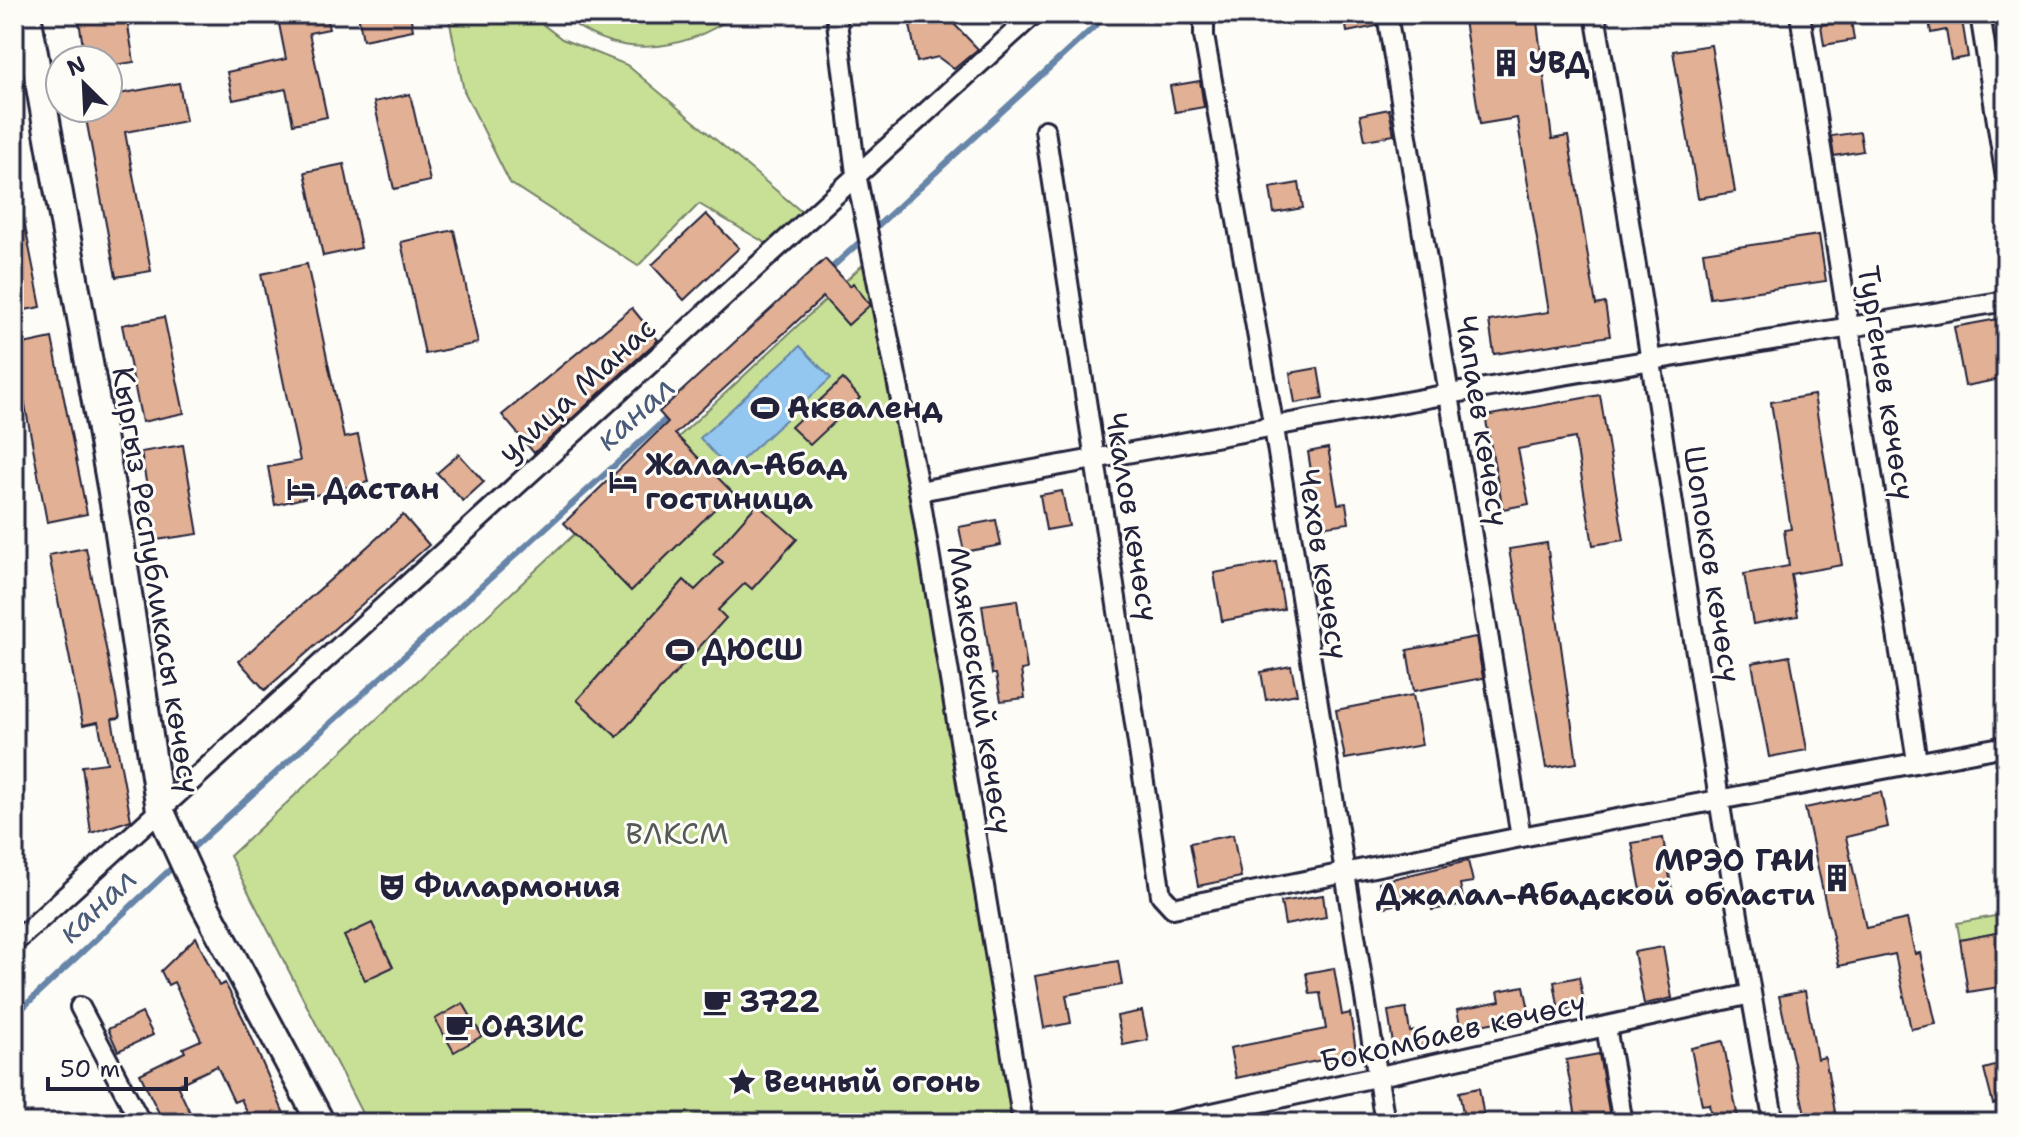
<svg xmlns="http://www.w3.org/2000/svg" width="2020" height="1137" viewBox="0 0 2020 1137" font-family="'Shantell Sans',sans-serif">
<rect width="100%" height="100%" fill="#fdfcf7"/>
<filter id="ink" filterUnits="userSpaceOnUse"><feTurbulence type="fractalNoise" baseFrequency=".0125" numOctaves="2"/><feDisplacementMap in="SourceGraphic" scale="16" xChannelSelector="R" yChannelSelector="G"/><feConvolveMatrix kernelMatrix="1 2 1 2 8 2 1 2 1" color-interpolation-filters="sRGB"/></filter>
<g filter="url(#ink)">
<!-- green -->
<g fill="#c8e096" stroke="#758168" stroke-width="2">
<polygon points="448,14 529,14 562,39 627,65 803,213 769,245 699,204 638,266 510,183 464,91"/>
<path d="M 562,14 L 737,14 C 682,53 615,62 562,14 Z"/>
<polygon points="869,259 928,559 1013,1123 367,1123 230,856"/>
<polygon points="2006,914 2006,931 1960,940 1957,923"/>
</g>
<!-- water -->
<polygon fill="#93c7f0" stroke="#6685a8" stroke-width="2" points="800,346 831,378 730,471 700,438"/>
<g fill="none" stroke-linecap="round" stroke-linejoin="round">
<!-- stream -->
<g stroke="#6685a8" stroke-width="6">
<polyline points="872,231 1108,14"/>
<polyline points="828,271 864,238"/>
<polyline points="194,847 669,416"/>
<polyline points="14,1016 178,862"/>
</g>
</g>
<!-- building -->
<g fill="#e2b094" stroke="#22223b" stroke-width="2">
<polygon points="78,14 126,14 134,62 108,66 108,60 85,60"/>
<polygon points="277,14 325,14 329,29 309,33 327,117 293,124 286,89 233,100 227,72 286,59"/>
<polygon points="358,14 410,14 413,30 363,40"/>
<polygon points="908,14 952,14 954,24 978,49 954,69 938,57 917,62"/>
<polygon points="1344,14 1375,14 1377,26 1347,32"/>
<polygon points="1463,14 1536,14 1552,139 1568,136 1596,305 1605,303 1610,336 1494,354 1489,321 1549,312 1517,118 1480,124"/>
<polygon points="1928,14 1961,14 1968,57 1951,60 1946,30 1931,33"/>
<polygon points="1851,20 1854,40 1824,45 1821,25"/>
<polygon points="1711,45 1735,192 1698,198 1673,51"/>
<polygon points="1200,81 1204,107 1175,112 1170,86"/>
<polygon points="179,83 186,121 125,132 151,271 116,277 84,108 108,108 108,96"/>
<polygon points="410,94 430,181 394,189 374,102"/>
<polygon points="1389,109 1394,135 1365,140 1360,115"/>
<polygon points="1860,132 1863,151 1834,156 1831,136"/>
<polygon points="344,164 361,248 323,256 305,172"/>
<polygon points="1299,183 1303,208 1274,213 1270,188"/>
<polygon points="14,206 21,206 41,307 14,312"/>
<polygon points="706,214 739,248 684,300 652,265"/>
<polygon points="454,230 478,343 425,354 401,242"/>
<polygon points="1819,235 1826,281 1710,298 1703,252"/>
<polygon points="825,259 850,286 853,283 870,305 848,325 823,297 675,434 732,492 631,591 564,523 668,422 659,412"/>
<polygon points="307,264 344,438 358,435 368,482 275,505 268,467 300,461 261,274"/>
<polygon points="632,308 658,340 534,453 502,415"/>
<polygon points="164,317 184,413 142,422 122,325"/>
<polygon points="1998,319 2006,378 1965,386 1954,327"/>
<polygon points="52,338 87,514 47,522 14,346"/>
<polygon points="1318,368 1323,398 1295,403 1290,373"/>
<polygon points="843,379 860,398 810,445 791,427"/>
<polygon points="1600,395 1624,540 1593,545 1575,438 1518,449 1529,504 1503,509 1485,416"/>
<polygon points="1814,395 1842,565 1791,574 1798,616 1753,624 1744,574 1789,566 1784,530 1791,529 1771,402"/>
<polygon points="183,445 198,534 156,540 141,452"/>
<polygon points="1328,448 1338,504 1346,503 1349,523 1320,527 1308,452"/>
<polygon points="459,454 484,482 463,501 437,473"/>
<polygon points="1062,491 1069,526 1046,530 1040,495"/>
<polygon points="757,504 797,539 752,589 745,583 718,610 726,618 617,737 577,700 684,580 695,590 723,562 713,554"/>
<polygon points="403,515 429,545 265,690 239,661"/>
<polygon points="996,520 1001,545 964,552 959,527"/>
<polygon points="1547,543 1577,763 1546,768 1509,549"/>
<polygon points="86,548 120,718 112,719 131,820 91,833 82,766 107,763 98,722 83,725 49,555"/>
<polygon points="1276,562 1284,609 1222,621 1214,573"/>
<polygon points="1017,600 1027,669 1021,670 1025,698 1001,701 996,674 992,674 982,605"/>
<polygon points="1476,637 1483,678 1414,691 1407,650"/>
<polygon points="1790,656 1807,750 1769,757 1752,663"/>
<polygon points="1291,666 1297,694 1266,700 1261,672"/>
<polygon points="1413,695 1422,745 1345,759 1336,710"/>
<polygon points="1881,792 1888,827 1846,837 1866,928 1907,919 1915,954 1920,953 1936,1024 1911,1029 1895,954 1839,966 1805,808"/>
<polygon points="1233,835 1241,877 1198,886 1190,843"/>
<polygon points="1663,838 1672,890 1642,896 1632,843"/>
<polygon points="1468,861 1473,882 1460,884 1464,904 1432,910 1429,897 1385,907 1379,882"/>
<polygon points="1323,895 1326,917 1285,925 1281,902"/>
<polygon points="372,923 393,967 365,980 344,936"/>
<polygon points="2006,931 2006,986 1968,992 1960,940"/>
<polygon points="196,937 219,986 225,983 244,1020 288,1123 252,1123 241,1099 234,1102 217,1066 177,1085 195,1123 164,1123 150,1095 140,1074 185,1052 183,1048 201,1040 174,982 168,985 161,971"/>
<polygon points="1663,947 1672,998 1644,1004 1634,952"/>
<polygon points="1118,961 1122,985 1066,995 1071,1023 1044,1028 1035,976"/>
<polygon points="1334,968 1342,1015 1350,1013 1357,1057 1331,1061 1331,1058 1236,1078 1230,1048 1326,1029 1320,993 1310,994 1306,973"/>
<polygon points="1579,977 1585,1006 1559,1011 1554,982"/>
<polygon points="1524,986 1530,1015 1461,1029 1457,1010 1500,1001 1498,991"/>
<polygon points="1805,991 1817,1059 1825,1057 1837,1123 1807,1123 1779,996"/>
<polygon points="463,1003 482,1036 454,1052 435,1019"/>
<polygon points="1406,1008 1410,1032 1423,1030 1426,1045 1394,1051 1388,1011"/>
<polygon points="1142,1011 1148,1040 1123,1045 1117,1016"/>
<polygon points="142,1013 153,1035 118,1051 108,1029"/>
<polygon points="1723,1041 1739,1123 1712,1123 1709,1104 1702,1105 1691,1048"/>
<polygon points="1599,1054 1611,1123 1577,1123 1566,1060"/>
<polygon points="2006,1063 2006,1100 1993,1104 1984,1069"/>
<polygon points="1479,1088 1485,1123 1465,1123 1459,1092"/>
</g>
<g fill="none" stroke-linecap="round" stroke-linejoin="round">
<defs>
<g id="street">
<polyline points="836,14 856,174 919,491 1023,1123"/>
<polyline points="1204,14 1204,36 1274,428 1385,1123"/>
<polyline points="1387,14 1521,837"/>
<path d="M 1595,14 C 1658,383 1707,755 1774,1123"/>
<polyline points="1800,14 1917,761"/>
<polyline points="1980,14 2006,178"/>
<polyline points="1045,130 1161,895 1173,908 1521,837 2006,746"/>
<polyline points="919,491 1449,394 2006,301"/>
<polyline points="14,943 1034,14"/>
<polyline points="80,1007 141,1123"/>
<polyline points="1606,1027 1623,1123"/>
<polyline points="1167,1123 1751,994"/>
</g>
<polyline id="secondary" points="27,14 118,526 160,810 195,887 321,1123"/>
</defs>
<!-- street casing -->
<use href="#street" stroke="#22223b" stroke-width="24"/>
<!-- secondary casing -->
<use href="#secondary" stroke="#22223b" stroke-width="32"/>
<!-- street -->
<use href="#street" stroke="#fdfcf7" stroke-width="18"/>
<!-- secondary -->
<use href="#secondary" stroke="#fdfcf7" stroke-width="26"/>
</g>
</g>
<!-- icons -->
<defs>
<symbol id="building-bare" viewBox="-9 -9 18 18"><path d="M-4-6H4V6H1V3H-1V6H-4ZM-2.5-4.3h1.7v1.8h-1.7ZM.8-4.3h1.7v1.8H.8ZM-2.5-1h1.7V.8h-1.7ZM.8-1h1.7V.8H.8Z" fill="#22223b" stroke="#fdfcf7" stroke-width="2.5" paint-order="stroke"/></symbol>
<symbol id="stadium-bare" viewBox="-9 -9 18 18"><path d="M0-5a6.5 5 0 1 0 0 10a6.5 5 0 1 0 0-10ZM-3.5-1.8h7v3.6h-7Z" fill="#22223b" stroke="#fdfcf7" stroke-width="2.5" paint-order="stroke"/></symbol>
<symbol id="hotel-bare" viewBox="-9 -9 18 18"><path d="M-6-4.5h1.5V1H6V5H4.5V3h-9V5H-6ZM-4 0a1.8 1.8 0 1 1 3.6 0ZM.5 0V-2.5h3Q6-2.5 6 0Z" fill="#22223b" stroke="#fdfcf7" stroke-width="2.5" paint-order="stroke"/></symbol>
<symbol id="theatre-bare" viewBox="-9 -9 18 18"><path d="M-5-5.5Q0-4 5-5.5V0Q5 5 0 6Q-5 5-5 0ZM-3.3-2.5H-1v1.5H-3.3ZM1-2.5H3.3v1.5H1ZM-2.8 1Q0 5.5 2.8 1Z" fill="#22223b" stroke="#fdfcf7" stroke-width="2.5" paint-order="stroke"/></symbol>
<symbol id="cafe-bare" viewBox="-9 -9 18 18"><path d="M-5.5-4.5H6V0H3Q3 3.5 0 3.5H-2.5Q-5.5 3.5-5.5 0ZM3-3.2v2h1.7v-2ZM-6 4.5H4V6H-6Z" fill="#22223b" stroke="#fdfcf7" stroke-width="2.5" paint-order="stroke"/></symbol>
<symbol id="sight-bare" viewBox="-9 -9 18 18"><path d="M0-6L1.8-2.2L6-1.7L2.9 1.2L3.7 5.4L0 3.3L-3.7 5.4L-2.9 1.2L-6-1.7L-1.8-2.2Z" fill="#22223b" stroke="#fdfcf7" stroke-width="2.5" paint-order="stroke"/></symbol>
</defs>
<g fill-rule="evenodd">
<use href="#building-bare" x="1486" y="43" width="40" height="40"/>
<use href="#stadium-bare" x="745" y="388" width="40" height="40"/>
<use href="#hotel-bare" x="603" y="462" width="40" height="40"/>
<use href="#hotel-bare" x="281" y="469" width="40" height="40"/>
<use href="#stadium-bare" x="660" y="630" width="40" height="40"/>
<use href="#building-bare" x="1817" y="858" width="40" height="40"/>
<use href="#theatre-bare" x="372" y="867" width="40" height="40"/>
<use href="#cafe-bare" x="697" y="982" width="40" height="40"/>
<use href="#cafe-bare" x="439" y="1007" width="40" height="40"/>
<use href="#sight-bare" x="722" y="1062" width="40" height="40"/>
</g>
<g text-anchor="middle" stroke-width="6" stroke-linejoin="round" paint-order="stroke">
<!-- poi labels -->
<g font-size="30" font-weight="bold" fill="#22223b" stroke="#fdfcf7" text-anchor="start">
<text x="1528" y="73">УВД</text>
<text x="787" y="418">Акваленд</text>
<text x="645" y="475">Жалал-Абад<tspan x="645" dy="34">гостиница</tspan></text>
<text x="323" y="499">Дастан</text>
<text x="702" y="660">ДЮСШ</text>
<text x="1815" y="871" text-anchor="end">МРЭО ГАИ<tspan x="1815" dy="34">Джалал-Абадской области</tspan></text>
<text x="414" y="897">Филармония</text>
<text x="739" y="1012">3722</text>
<text x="481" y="1037">ОАЗИС</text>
<text x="764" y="1092">Вечный огонь</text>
</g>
<!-- street labels -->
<g font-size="30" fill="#22223b" stroke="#fdfcf7">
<text transform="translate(1886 383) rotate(81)" y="10">Тургенев көчөсү</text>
<text transform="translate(577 390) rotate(-42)" y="10">улица Манас</text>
<text transform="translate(1482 421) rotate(81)" y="10">Чапаев көчөсү</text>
<text transform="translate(1132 517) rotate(81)" y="10">Чкалов көчөсү</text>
<text transform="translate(1323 564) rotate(81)" y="10">Чехов көчөсү</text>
<text transform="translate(1712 564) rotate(81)" y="10">Шопоков көчөсү</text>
<text transform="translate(156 580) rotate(81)" y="10">Кыргыз Республикасы көчөсү</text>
<text transform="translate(980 690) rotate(81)" y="10">Маяковский көчөсү</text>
<text transform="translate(1453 1032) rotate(-13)" y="10">Бокомбаев көчөсү</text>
</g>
<!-- park labels -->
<g font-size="30" fill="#545b56" stroke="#fdfcf7">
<text x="677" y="844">ВЛКСМ</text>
</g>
<!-- water labels -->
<g font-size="32" font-style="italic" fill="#4a5c7a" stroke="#fdfcf7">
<text transform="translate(635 413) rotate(-42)" y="11">канал</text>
<text transform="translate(97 905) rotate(-43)" y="11">канал</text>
</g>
</g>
<!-- margin -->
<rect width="2020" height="1137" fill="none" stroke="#fdfcf7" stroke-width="48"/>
<rect x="24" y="24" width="1972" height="1089" fill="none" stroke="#22223b" stroke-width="3" filter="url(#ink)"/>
<!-- north arrow -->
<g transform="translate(84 84) rotate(336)"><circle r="38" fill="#fdfcf7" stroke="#a5a5ac" stroke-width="2"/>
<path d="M0-6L14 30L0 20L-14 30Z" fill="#22223b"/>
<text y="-12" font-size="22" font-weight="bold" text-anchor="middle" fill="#22223b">N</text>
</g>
<!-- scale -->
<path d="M48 1077v12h138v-12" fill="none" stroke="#22223b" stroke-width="4"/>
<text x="60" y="1077" font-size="24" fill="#22223b" stroke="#fdfcf7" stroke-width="6" paint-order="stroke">50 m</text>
</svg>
